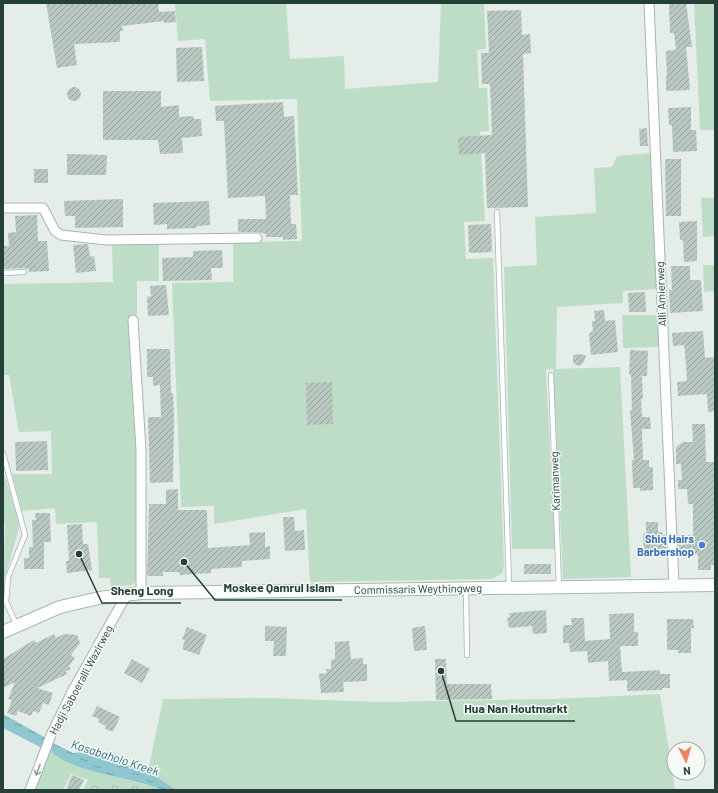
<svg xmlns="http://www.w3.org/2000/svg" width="718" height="793" viewBox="0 0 718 793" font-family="Barlow,sans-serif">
<defs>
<pattern id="forest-crowns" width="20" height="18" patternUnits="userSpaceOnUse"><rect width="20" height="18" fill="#beddc6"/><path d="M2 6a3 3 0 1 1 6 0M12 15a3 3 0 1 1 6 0" fill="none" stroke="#a3bfab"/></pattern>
<pattern id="water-ripples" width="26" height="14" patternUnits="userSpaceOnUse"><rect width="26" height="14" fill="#8fc7d0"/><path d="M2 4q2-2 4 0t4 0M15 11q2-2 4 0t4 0" fill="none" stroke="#75a3aa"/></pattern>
<pattern id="building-hatch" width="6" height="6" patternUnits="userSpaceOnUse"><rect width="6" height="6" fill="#bac8c2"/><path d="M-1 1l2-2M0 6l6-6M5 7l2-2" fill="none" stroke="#97a49e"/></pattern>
</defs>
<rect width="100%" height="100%" fill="#e5ede9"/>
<!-- grass -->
<g fill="#beddc6">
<polygon points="175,3 286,3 290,59 344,56 345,89 438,82 441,3 484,3 486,49 477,50 479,88 487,88 489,131 480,132 485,221 464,222 466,259 493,258 504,565 502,573 492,579 310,582 306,509 214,524 214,506 181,507 172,283 233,282 233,242 302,241 297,99 210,101 205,39 178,41"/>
<polygon points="694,3 715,3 715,130 700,130"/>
<polygon points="652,153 657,289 623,291 623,303 557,307 556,369 620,367 631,577 563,579 553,369 546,370 555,549 512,549 504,267 537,265 535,217 596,213 594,168 612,167 617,156"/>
<polygon points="701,198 715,198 715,236 703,237"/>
<polygon points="112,245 159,245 159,281 137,281 137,315 129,316 137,450 137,581 132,585 111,587 110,578 99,578 97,522 56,524 55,508 22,511 12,474 52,474 51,431 19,432 9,375 3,375 3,284 113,282"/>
<polygon points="703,265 715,265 715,291 704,292"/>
<polygon points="622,315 658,315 659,347 623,348"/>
<polygon points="3,471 18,517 19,529 3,583 5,526 3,516"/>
<polygon points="660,694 675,790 176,790 148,771 163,699 268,698 380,702 553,699"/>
<polygon points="50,749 94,771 161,789 162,790 88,780 71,774 63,790 35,790"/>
</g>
<!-- forest -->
<polygon fill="url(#forest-crowns)" points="88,780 161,789 83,790"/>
<!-- water -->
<g fill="url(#water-ripples)">
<polygon points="3,714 46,738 42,748 3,728"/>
<path d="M 53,743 L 73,753 L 84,752 L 148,771 L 176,790 L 162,790 C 136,778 63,771 50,749 Z"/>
</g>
<!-- building -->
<g fill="url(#building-hatch)">
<polygon points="46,3 158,3 159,12 175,11 176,22 164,23 164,21 122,26 123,31 120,31 120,42 74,44 77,65 57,68"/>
<polygon points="669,3 686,3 692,47 686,47 690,90 666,91 666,76 667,76 666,51 676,50 674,33 670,33"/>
<polygon points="521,10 522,35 530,34 531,53 523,54 528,207 487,208 485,153 459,155 458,137 492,135 490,84 482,84 481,53 489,53 487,11"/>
<polygon points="202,47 204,81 177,82 176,48"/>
<circle cx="74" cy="94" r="7"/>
<polygon points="103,91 161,91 161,107 179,105 179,117 193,116 194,119 201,119 202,136 182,138 183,153 160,154 158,140 103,140"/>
<polygon points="283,102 284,117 294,116 298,195 290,195 291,224 296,224 297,239 283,240 283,237 266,237 266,234 257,232 238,232 238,219 266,219 265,196 228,198 224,121 216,121 215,106"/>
<polygon points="691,107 691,130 696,130 697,151 673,152 672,125 669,125 668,108"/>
<polygon points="647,128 648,146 640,146 639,129"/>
<polygon points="67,154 107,155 106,175 67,175"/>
<polygon points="665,159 681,159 681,216 666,216"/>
<rect x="34" y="169" width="14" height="14"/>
<polygon points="123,199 123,227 75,228 75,216 65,216 64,201"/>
<polygon points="209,201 210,225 197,226 197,228 167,229 167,224 154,225 153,203"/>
<polygon points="37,215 38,241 47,241 49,271 29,272 29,269 24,268 3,269 3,246 9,246 8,233 16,232 15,216"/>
<polygon points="697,221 697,261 684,262 683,240 680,240 679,222"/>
<polygon points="491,224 492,252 469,253 468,225"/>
<polygon points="88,244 90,257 94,256 96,271 76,273 73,245"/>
<polygon points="222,250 223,268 211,268 212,280 163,281 162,258 193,257 193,251"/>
<polygon points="671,266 690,266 690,280 701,280 703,311 670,313 669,290 672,290"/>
<polygon points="166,285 169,315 148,316 147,297 151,296 150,286"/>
<polygon points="645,292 646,312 629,312 628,293"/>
<polygon points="604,310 605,321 615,320 618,352 591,355 589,334 593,331 592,321 595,321 594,311"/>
<polygon points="703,331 705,358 715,357 715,411 708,412 707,394 678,396 677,382 687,381 685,352 684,345 673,346 672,333"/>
<polygon points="147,349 170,349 171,393 173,393 174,417 173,482 150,483 148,417 161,417 160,385 153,386 153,377 147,377"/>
<polygon points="630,350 648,351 647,376 642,376 643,399 641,399 642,417 650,417 651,429 642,429 643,460 649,460 649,467 653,467 653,490 640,491 640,488 633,488 632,460 634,460 630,410 632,410 631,375 629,375"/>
<polygon points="577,354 586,355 584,362 580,366 576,365 573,362 573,356"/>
<polygon points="332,382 333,424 307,425 306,383"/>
<polygon points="692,424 705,424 706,462 715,462 715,565 711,565 711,570 698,570 698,554 679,554 678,535 693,535 693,504 688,504 687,489 678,489 678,480 682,480 681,464 676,464 676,447 683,442 693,442"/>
<polygon points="47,441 48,470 16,471 15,442"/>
<polygon points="178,489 178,510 207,510 208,548 250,545 249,533 265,532 265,547 270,546 270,559 242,561 242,567 211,569 211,573 180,575 179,572 163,572 163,576 147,576 149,504 166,504 166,490"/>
<polygon points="35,513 50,513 51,542 44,542 44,569 24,569 24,558 29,558 29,547 33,547 32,520 36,520"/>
<polygon points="283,517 294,517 295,531 304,530 305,550 285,551"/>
<polygon points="646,522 658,522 658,532 662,532 663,535 666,535 666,550 644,551 643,534 646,534"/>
<polygon points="82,524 83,544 88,544 92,570 67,573 66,561 69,561 67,525"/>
<rect x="524" y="564" width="27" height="10"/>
<polygon points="546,610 547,633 533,634 532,626 509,628 507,618 510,617 509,613"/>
<polygon points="634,613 634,632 638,632 638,646 620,646 622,672 660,670 660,674 670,674 670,688 662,688 662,690 627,691 627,680 609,681 608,661 588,663 587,651 570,652 569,643 563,643 563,625 572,625 571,618 584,618 585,641 610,639 609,614"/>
<polygon points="667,619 693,619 694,628 691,628 691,653 678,653 678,650 667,650"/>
<polygon points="265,626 287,627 286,656 273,656 274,641 265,641"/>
<polygon points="425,626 427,650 414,651 412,628"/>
<polygon points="187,627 207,635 199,655 182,649 185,640 182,639"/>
<polygon points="54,634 56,638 64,634 77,635 80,643 71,655 75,658 69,666 71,669 66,671 67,674 37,688 53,693 49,705 43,703 39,713 33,711 31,716 18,711 16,716 7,713 12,700 8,699 15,682 3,688 3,659 34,640 36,643"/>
<polygon points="349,641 351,659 363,658 363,664 367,664 367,681 343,682 344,692 321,693 319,674 327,673 326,669 331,669 331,660 335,659 335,642"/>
<polygon points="132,659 150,669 142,683 124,673"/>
<polygon points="435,659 446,659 447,684 491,684 492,699 436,700"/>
<polygon points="97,706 120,717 113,732 105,729 106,726 98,722 99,719 92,716"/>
<polygon points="72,775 84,780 79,790 66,790"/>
</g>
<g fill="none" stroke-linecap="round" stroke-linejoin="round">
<defs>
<g id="lane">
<polyline points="497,212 509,586"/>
<polyline points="3,273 24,272"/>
<polyline points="551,375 559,587"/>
<polyline points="3,453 25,535 8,577 6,602 17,626"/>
<polyline points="466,590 467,655"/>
</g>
<g id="street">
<polyline points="649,3 674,586"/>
<polyline points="3,208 43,208 55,231 61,235 106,240 257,238"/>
<polyline points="133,320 141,450 141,593"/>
<polyline points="30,790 51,735 72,692 127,594"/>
</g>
<polyline id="secondary" points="3,632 60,607 99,598 141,593 715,585"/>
</defs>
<!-- lane casing -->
<use href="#lane" stroke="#a7b5b0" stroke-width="6"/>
<!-- street casing -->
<use href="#street" stroke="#a7b5b0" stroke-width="11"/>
<!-- secondary casing -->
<use href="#secondary" stroke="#a3b9b1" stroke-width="14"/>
<!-- lane -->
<use href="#lane" stroke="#fff" stroke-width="4.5"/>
<!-- street -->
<use href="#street" stroke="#fff" stroke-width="9"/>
<!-- secondary -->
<use href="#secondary" stroke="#fff" stroke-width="12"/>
</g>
<!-- one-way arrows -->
<defs><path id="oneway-shaft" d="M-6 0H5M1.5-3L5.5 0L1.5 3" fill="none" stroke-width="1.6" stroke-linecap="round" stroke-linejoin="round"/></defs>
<use stroke="#929f9b" href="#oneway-shaft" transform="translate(38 770) rotate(110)"/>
<!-- markers -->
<circle fill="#3f7fe0" stroke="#f5faf7" stroke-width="1.5" cx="702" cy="545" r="4"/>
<g text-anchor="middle" stroke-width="3" stroke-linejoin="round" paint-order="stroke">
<!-- street labels -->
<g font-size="11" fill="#243f37" stroke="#f5faf7">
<text transform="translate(661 294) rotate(-92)" y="4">Alli Amierweg</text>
<text transform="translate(555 481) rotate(-92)" y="4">Karimanweg</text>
<text transform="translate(418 589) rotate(-1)" y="4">Commissaris Weythingweg</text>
<text transform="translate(81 680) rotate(-62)" y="4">Hadji Saboeralli Wazirweg</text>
</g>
<!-- shop labels -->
<g font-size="11" font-weight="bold" fill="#366cbe" stroke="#f5faf7" text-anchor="end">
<text x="694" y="543">Shiq Hairs<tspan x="694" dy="13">Barbershop</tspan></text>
</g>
<!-- water labels -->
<g font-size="12" font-style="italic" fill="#206c79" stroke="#f5faf7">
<text transform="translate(115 758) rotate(18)" y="4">Kasabaholo Kreek</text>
</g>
</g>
<!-- callouts -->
<path fill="none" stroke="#243f37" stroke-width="1.5" d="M184 562L215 600H342M79 554L102 603H181M441 671L456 721H575"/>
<g fill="#243f37" stroke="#f5faf7" stroke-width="1.5">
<circle cx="184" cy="562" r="4"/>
<circle cx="79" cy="554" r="4"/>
<circle cx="441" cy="671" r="4"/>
</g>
<g font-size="12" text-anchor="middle" font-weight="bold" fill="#243f37" stroke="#f5faf7" stroke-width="3" stroke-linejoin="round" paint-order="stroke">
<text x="279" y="592">Moskee Qamrul Islam</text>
<text x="142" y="595">Sheng Long</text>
<text x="516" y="713">Hua Nan Houtmarkt</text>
</g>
<!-- border -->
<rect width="718" height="793" fill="none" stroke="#243f37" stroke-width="8"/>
<!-- north arrow -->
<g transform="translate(686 761) rotate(175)"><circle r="19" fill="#f5faf7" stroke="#a1afaa"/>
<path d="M0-3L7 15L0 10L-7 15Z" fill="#ed8363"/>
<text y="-6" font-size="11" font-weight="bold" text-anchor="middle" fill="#243f37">N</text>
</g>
</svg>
